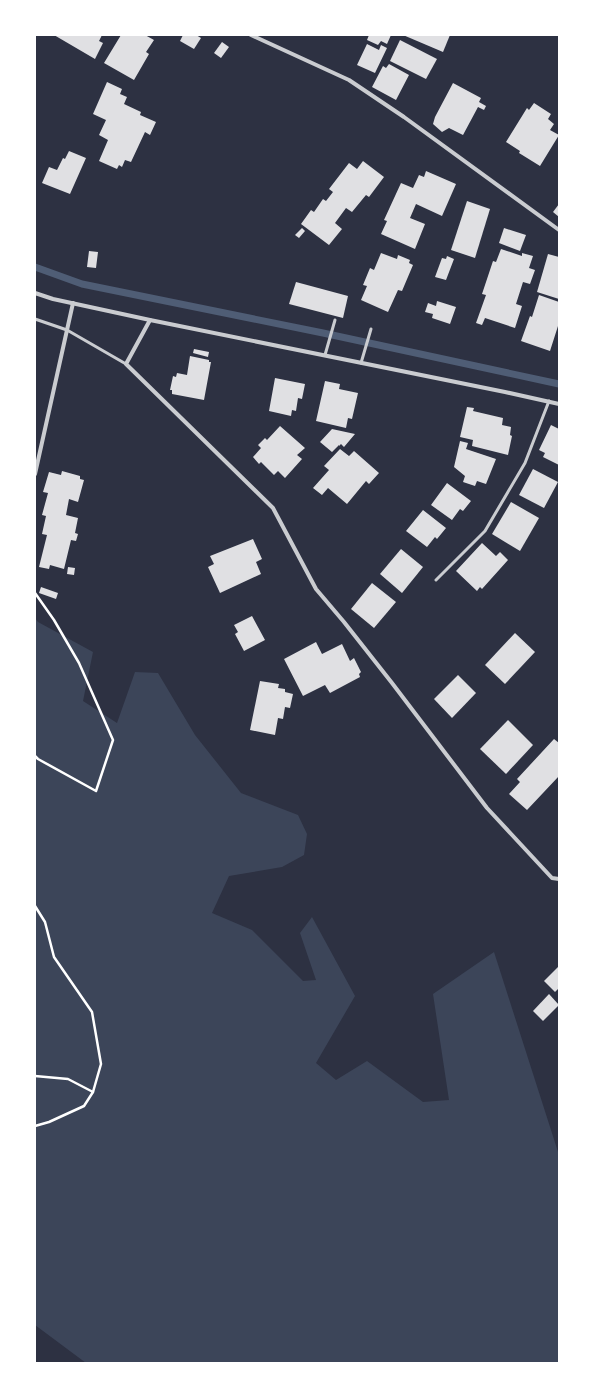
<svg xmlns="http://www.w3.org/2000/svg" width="594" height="1398" viewBox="0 0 594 1398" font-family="Commissioner,sans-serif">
<rect width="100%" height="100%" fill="#2d3142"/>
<!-- green -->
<polygon fill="#3c4559" points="35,618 38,622 93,652 83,701 117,723 135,672 158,673 195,735 241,793 298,815 307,834 304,855 282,867 229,876 212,913 252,930 303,981 316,980 300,933 312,917 355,996 316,1063 336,1080 367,1061 423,1102 449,1100 433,994 494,952 559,1155 559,1363 86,1363 35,1325"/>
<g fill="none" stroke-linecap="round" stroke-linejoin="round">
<!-- stream -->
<polyline stroke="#4f5d75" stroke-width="7" points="35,267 82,284 323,333 559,384"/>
</g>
<!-- building -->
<g fill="#e0e0e3">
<polygon points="54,35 102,35 99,41 103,43 95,59"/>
<polygon points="121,35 145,35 154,40 146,52 149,54 134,80 104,63"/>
<polygon points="183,35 196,35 201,38 194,49 180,41"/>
<polygon points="369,35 391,35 387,44 381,41 378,45 367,40"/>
<polygon points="403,35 450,35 443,52"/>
<polygon points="400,40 437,59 426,79 390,61"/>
<polygon points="222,42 229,47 221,58 214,53"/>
<polygon points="367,44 379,50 381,45 387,48 375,73 357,65"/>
<polygon points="389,64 409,75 396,100 372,87 383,66 386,68"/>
<polygon points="107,82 122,89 120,94 127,97 124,104 141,112 140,115 156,122 150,135 145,132 131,162 125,160 122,167 119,165 117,169 99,161 108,140 99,135 106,120 93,114"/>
<polygon points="453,83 481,98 479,102 486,106 484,110 478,107 463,135 449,128 442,132 433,124 435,117"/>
<polygon points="534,103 551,114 548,119 554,124 550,130 559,135 540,166 519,153 520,151 506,142 527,108 529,110"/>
<polygon points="69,151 86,158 70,194 42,183 49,167 57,170 63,158 65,159"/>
<polygon points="363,161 384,177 369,197 366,195 352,212 346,208 335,223 342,229 329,245 301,224 311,210 314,212 323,199 326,201 333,192 329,189 349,163 357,169"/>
<polygon points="426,171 456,184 442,216 416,204 410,218 425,224 415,249 381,234 387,221 384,220 401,183 413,188 419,175 424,177"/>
<polygon points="467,201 490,209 475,258 451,250"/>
<polygon points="559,204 559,217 553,212"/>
<polygon points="302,228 305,231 299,238 295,235"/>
<polygon points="504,228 526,235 520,251 499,243"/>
<polygon points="501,249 522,256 522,253 533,256 529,268 535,270 530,284 523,282 516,304 522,306 515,328 485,318 482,325 476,323 486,295 482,294 493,261 496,262"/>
<polygon points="89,251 98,252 96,268 87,267"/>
<polygon points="381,253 397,259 398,255 410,260 409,263 413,265 402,291 398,290 388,312 361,300 367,286 363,285 370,268 374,270"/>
<polygon points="548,254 559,257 559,299 537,292"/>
<polygon points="447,256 454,259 446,280 435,277 442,258 446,259"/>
<polygon points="296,282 348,296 343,318 289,304"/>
<polygon points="539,295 559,302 559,326 558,326 550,351 521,341 530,316 532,317"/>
<polygon points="437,301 456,307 450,324 432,318 433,314 425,312 428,303 436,306"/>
<polygon points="194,349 209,352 208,357 193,353"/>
<polygon points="190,356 209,360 209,362 211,362 204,400 172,394 172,390 170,390 173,376 176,377 177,373 187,375"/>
<polygon points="275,378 305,384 302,399 298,398 296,411 292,410 291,416 269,411"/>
<polygon points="325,381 340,384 339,389 358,393 352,419 348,418 346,428 316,421"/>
<polygon points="467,407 474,408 473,411 503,418 502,425 511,427 510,435 512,436 508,455 472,446 473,440 460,437"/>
<polygon points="551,425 559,429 559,465 543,457 545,453 539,450"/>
<polygon points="280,426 305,448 297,455 302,459 285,478 278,471 274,475 261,462 259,464 253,457 261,448 258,445 265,438 267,440"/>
<polygon points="332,429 355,434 344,447 341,444 339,446 339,445 332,452 320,442"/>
<polygon points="460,441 468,443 466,449 496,459 486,484 477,481 475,486 463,482 465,476 454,467"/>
<polygon points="340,449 349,456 354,451 379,473 369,484 366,481 347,504 328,488 322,495 313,488 329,470 324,466"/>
<polygon points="533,469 558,482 544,508 519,495"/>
<polygon points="62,471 80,476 80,479 84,480 78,502 69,499 66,515 78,518 75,533 78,534 76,541 71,540 64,569 50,565 49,569 39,567 47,535 42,534 46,516 42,515 48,493 43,492 49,472 61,475"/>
<polygon points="447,483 471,501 463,511 460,509 452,520 431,505"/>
<polygon points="511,502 539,518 520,551 492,534"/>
<polygon points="423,510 446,528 437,539 435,537 427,547 406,531"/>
<polygon points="253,539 262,559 256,562 261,574 220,593 208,567 214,564 210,556"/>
<polygon points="482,543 496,556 500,552 508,560 482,589 480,587 477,591 456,571"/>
<polygon points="401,549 423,567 402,593 380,574"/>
<polygon points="68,567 75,568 74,575 67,574"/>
<polygon points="372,583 396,602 374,628 351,609"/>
<polygon points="41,587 58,593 56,599 39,593"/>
<polygon points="252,616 265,640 244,651 235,634 238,632 234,625"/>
<polygon points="515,633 535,652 505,684 485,665"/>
<polygon points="316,642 322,654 342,644 350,661 354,658 361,672 359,674 360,677 330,693 325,685 303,696 284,659"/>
<polygon points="458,675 476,693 452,718 434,699"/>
<polygon points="260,681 279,684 278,688 285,689 285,692 293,694 290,708 285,707 283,719 278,718 275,735 250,730"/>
<polygon points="508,720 533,745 506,774 480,749"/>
<polygon points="554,739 559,743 559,776 527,810 509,794 520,782 517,779"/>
<polygon points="559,966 559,988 555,992 544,981"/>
<polygon points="549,994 559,1005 543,1021 533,1011"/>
</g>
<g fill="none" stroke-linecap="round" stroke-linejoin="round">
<!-- path -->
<g stroke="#fff" stroke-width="2.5">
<polyline points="35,593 54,620 79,663 113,740 96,791 38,759 35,756"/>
<polyline points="35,906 45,922 54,957 92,1012 101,1064 93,1092"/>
<polyline points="35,1076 68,1079 93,1092 84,1106 49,1122 35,1126"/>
</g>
<!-- service -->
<g stroke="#caccd0" stroke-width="3">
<polyline points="35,319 67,330 126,364"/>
<polyline points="325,355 335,320"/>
<polyline points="361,363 371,329"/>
<polyline points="436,580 485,531 525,463 549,401"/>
</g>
<!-- minor -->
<g stroke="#caccd0" stroke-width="4">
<polyline points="251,35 349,80 404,117 559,230"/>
<polyline points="35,293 53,299 150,320 505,392 559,404"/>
<polyline points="150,320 126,364 273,508 316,589 344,622 392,683 487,808 552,878 559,879"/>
<polyline points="35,474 73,303"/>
</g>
</g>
<!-- border -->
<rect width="594" height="1398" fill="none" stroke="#ffffff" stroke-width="72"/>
</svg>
